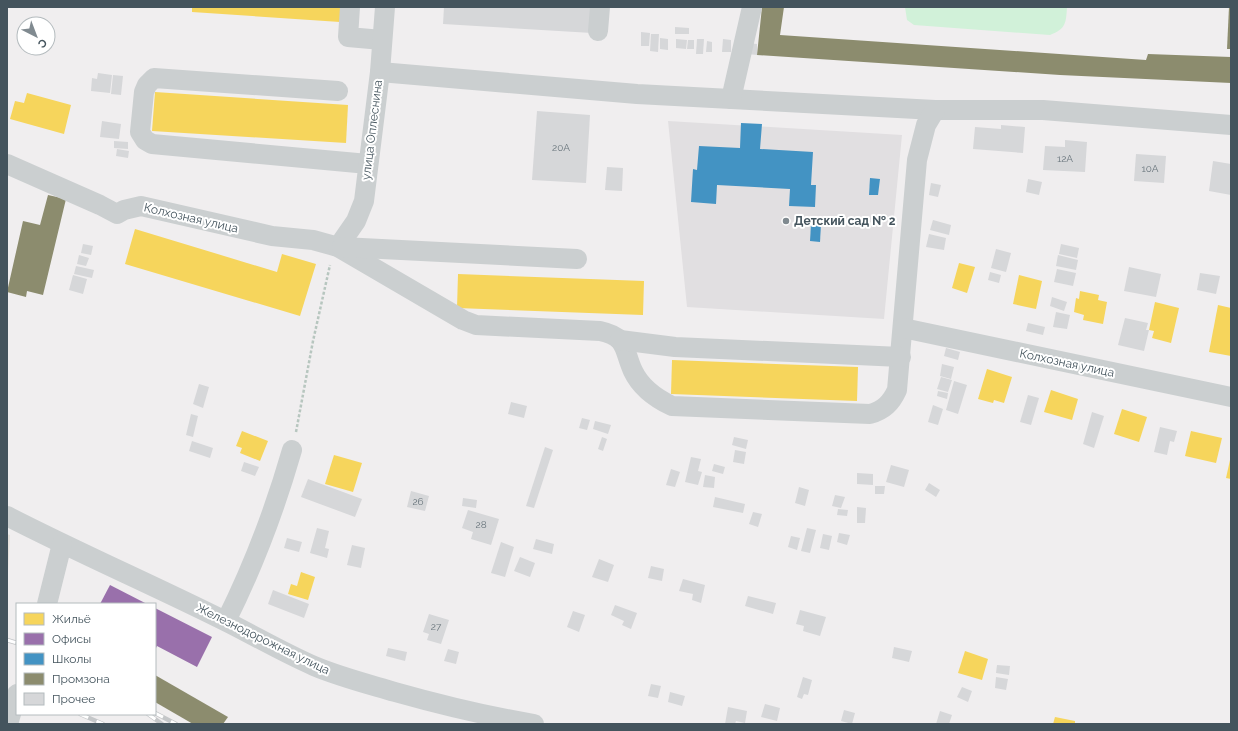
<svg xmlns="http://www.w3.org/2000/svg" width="1238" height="731" viewBox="0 0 1238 731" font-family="Raleway,sans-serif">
<rect width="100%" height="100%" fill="#f0eeef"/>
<!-- commercial -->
<polygon fill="#e6e1dc" points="7,534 10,535 7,590"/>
<!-- education -->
<polygon fill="#e1dfe1" points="668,121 902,135 884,319 687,307"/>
<!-- green -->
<path fill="#d1f1d9" d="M 905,7 L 1067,7 C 1066,23 1066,29 1050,35 L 914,25 L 907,20 Z"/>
<!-- homes -->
<g fill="#f6d55c">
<polygon points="192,7 341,7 340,22 192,12"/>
<polygon points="155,92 348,105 346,143 152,131"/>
<polygon points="27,93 71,105 64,134 10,119 15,101 24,103"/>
<polygon points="135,229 277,272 282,254 316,264 300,316 125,264"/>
<polygon points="959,263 975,267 967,293 952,288"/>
<polygon points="458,274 644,281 643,315 457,308"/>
<polygon points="1019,275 1042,281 1036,309 1013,304"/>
<polygon points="1080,291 1099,295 1098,300 1107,302 1103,324 1083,320 1084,315 1074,312 1076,298 1079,299"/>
<polygon points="1155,302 1179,308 1171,343 1152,338 1154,331 1149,330"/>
<polygon points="1218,305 1231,308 1231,356 1209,352"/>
<polygon points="672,360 858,367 857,401 671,394"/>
<polygon points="987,369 1012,377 1004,403 994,400 993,403 978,399"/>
<polygon points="1051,390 1078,399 1072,420 1044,412"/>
<polygon points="1122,409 1147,417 1139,442 1114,434"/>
<polygon points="242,431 268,441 260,461 240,453 242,448 236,446"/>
<polygon points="1191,431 1222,438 1216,463 1185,456"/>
<polygon points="334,455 362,463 353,492 325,484"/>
<polygon points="1230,460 1231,460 1231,479 1226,478"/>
<polygon points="301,572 315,577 308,600 288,594 291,584 297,586"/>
<polygon points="965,651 988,659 982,680 958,673"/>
<polygon points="1055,717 1075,721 1075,724 1053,724"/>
</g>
<!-- offices -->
<g fill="#9970ab">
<polygon points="110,585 147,604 100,604"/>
<polygon points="155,608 212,637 197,667 157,646 155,650"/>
</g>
<!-- schools -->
<g fill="#4393c3">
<polygon points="741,123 762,124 760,149 813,152 811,185 816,185 815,207 789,206 790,189 717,185 716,204 691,202 693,169 697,170 699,146 740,148"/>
<polygon points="870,178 880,179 878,195 869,195"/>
<polygon points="811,224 821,224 820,242 810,241"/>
</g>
<!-- industry -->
<g fill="#8c8c6e">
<polygon points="762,7 784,7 780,35 1146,60 1148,54 1231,57 1231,83 1060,75 757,55"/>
<polygon points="1229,7 1231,7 1231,49 1227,49"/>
<polygon points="48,195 66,199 43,295 27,291 26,297 7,292 23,221 40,225"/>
<polygon points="155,675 228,717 223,724 193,724 155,702"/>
</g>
<!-- building -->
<g fill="#d6d7d9">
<polygon points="444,7 594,7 592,33 443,24"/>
<polygon points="675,27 689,28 689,34 675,34"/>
<polygon points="641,32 650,33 649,46 641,46"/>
<polygon points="651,34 659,34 658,52 650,51"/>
<polygon points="660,38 668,39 668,50 660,49"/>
<polygon points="676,39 687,40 686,49 676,48"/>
<polygon points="697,39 704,39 703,54 696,54"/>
<polygon points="723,39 731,40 731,52 722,52"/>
<polygon points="688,40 694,40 694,49 687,49"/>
<polygon points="707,41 712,42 712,52 706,52"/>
<polygon points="748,43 757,44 757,55 747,54"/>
<polygon points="98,73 112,75 110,93 91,91 92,78 97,79"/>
<polygon points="113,75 123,76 121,95 111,94"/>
<polygon points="537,111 590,115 586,183 532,180"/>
<polygon points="102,121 121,124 119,139 100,137"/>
<polygon points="1001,125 1025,127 1023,153 973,149 975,127 1001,129"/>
<polygon points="1065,140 1087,142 1085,172 1043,170 1045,146 1065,147"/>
<polygon points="114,141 128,142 128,149 114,148"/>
<polygon points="117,149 129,151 128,158 116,156"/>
<polygon points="1136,154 1166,156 1164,183 1134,181"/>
<polygon points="1213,161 1231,164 1231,195 1209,191"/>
<polygon points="607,167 623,168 622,191 605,190"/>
<polygon points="1028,179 1042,182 1039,195 1026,192"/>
<polygon points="931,183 941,185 938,197 929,195"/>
<polygon points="933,220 951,225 949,235 930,230"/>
<polygon points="929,234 946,238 944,250 926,247"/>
<polygon points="83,244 93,246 91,255 81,253"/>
<polygon points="1061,244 1079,248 1077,258 1059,254"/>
<polygon points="996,249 1011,253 1006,272 991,268"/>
<polygon points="79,255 89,258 86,266 77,264"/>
<polygon points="1058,255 1078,260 1076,270 1056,266"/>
<polygon points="76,266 94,270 92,278 74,274"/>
<polygon points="1129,267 1161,274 1156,297 1124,291"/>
<polygon points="1057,269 1076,273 1073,286 1054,282"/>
<polygon points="990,272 1001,275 999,283 988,280"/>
<polygon points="1200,273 1220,276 1216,294 1197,290"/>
<polygon points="73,275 87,279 83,294 69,290"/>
<polygon points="1052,297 1067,302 1064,311 1050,306"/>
<polygon points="1056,312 1070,315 1067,329 1053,327"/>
<polygon points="1125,318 1148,323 1146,330 1149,330 1144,351 1118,345"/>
<polygon points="1028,323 1045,327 1043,335 1026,331"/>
<polygon points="946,348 960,352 958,360 944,356"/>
<polygon points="942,364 954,367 951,379 940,376"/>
<polygon points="941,377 952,380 948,392 937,389"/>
<polygon points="954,381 967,385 958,414 946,410"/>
<polygon points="199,384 209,387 203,408 193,404"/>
<polygon points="938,391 948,393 947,399 937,396"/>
<polygon points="1028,395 1039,398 1031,425 1020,422"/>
<polygon points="511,402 527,406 524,418 508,414"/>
<polygon points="933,405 943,409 938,425 928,422"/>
<polygon points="1092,412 1104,416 1094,448 1083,444"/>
<polygon points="191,414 198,416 193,437 186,435"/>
<polygon points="582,418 590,420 587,430 579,428"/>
<polygon points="595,421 611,425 608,434 593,429"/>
<polygon points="1160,427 1177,431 1174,442 1170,441 1167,455 1154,452"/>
<polygon points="602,437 607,439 603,451 598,449"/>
<polygon points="734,437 748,440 746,449 732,445"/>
<polygon points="192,441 213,448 210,458 189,451"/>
<polygon points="545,447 553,450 534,508 526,506"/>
<polygon points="735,450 746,452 744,464 733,462"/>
<polygon points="691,457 701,459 698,471 702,472 698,485 685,482"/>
<polygon points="244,462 259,467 255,476 241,471"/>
<polygon points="714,464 725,467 723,474 712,471"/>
<polygon points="891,465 909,470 904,487 886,482"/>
<polygon points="671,469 680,472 675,487 666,485"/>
<polygon points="857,473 873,474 873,485 857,484"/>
<polygon points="705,475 715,477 714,488 703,487"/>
<polygon points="308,479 362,499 355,517 301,497"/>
<polygon points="929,483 940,490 936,497 925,490"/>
<polygon points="875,486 885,486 884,494 875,494"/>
<polygon points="799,487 809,490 805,506 795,503"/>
<polygon points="411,491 429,496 425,511 407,507"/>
<polygon points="835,495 845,497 841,508 832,506"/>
<polygon points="715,497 745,504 743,513 713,507"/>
<polygon points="463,498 477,500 476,508 462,506"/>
<polygon points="857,507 866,508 865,523 857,523"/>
<polygon points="838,509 848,510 847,516 837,515"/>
<polygon points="468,510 499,519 491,545 471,539 473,532 462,528"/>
<polygon points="753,512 762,514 758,527 749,524"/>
<polygon points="317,528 329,531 325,548 329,549 327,558 310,553"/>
<polygon points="807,528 816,530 810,553 801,551"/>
<polygon points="839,533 850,535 847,545 837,542"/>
<polygon points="823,534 832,536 829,550 820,548"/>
<polygon points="791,536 800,538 797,550 788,547"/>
<polygon points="287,538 302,542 299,552 284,548"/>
<polygon points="536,539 554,544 552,554 533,549"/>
<polygon points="501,542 514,547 505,577 491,573"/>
<polygon points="352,545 365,548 361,568 347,565"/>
<polygon points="520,557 535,563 530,577 514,571"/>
<polygon points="599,559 614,565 608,582 592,577"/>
<polygon points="651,566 664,569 662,581 648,578"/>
<polygon points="683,579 705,585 701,603 692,600 693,594 679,591"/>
<polygon points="273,590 309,604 304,618 268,604"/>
<polygon points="748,596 776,603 773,614 745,606"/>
<polygon points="615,605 637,613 631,629 622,625 624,621 611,615"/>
<polygon points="800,610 826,617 820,636 803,631 804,626 796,624"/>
<polygon points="573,611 585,615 579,632 567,627"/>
<polygon points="429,614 449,620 441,644 427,640 429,634 423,632"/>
<polygon points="894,647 912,651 909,662 892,658"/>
<polygon points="388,648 407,652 405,661 386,656"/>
<polygon points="448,649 459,652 456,664 444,661"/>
<polygon points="997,665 1010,666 1009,675 996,673"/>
<polygon points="803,677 812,680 808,695 804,694 802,699 797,697"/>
<polygon points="996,677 1008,679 1006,690 995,688"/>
<polygon points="651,684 661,686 658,698 648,696"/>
<polygon points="962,687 972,691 968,702 957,697"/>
<polygon points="670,692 685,696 682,706 668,702"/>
<polygon points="765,704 780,708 777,721 761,717"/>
<polygon points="728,707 747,711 745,723 736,721 735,724 725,724"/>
<polygon points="844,710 855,713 852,724 841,721"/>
<polygon points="940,711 952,715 949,724 936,724"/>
</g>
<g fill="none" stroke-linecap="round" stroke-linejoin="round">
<!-- path -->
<polyline stroke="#b7c6bf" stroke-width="2.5" stroke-dasharray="3 2" stroke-linecap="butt" points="296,432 313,341 330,265"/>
<!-- minor -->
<g stroke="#cbcfd0" stroke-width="20">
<polyline points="350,7 348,37 382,40"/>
<polyline points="598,31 600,7"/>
<polyline points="380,72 637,94 935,110 1043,110 1231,125"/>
<polyline points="338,91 154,78 147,85 144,92 140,132 145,140 152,144 368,164"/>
<polyline points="731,99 752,7"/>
<path d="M 7,164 L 100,205 L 117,214 L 124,210 L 141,206 L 272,236 L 313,240 L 338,247 L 463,320 L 476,325 L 600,331 C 628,337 623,349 633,371 C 641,388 655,398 672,406 L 870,414 C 884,410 891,403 897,390 L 917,160 L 926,125 L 935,110"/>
<polyline points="338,247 356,221 364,201 380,72 385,7"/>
<polyline points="342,247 577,259"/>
<polyline points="903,328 1231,397"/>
<polyline points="620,340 675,347 901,357"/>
<path d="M 7,516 C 79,553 153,585 225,621 C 255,636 284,653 314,666 C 340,677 368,684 395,692 C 441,705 487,716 534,724"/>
<polyline points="47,604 62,544"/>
<path d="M 226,621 C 253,567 275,509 292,450"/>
<polyline points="8,724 17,694"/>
</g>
<defs>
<g id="rail">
<polyline points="7,640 17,643"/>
<polyline points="155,713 176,724"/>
<polyline points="80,714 103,724"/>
<polyline points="148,714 162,724"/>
</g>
</defs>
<!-- rail casing -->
<use href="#rail" stroke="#c5c7c9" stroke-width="4.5"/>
<!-- rail -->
<use href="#rail" stroke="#fff" stroke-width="3" stroke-dasharray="9" stroke-linecap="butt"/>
</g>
<!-- markers -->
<circle fill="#808a90" stroke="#fff" stroke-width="1.5" cx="786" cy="221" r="4"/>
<g text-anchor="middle" stroke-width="4" stroke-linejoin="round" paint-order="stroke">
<!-- number labels -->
<g font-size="10" fill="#6a767d">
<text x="561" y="151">20А</text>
<text x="1065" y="162">12А</text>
<text x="1150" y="172">10А</text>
<text x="418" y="505">26</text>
<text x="481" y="528">28</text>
<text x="436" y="630">27</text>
</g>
<!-- street labels -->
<g font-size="12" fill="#44545d" stroke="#fff">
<text transform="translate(372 130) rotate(-83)" y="4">улица Оплеснина</text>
<text transform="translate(191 218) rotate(13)" y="4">Колхозная улица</text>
<text transform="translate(1067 363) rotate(12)" y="4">Колхозная улица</text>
<text transform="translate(263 639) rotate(26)" y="4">Железнодорожная улица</text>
</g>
<!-- poi labels -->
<g font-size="12" font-weight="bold" fill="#44545d" stroke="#fff" text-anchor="start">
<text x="794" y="225">Детский сад № 2</text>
</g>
</g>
<!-- border -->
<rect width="1238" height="731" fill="none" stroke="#44545d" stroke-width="16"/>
<!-- legend -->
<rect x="16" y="603" width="140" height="112" fill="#ffffff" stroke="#b4bbbe"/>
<rect x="24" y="613" width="20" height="12" fill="#f6d55c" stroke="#b4bbbe"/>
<text x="52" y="623" font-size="12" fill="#44545d">Жильё</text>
<rect x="24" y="633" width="20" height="12" fill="#9970ab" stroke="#b4bbbe"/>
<text x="52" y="643" font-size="12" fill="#44545d">Офисы</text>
<rect x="24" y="653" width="20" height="12" fill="#4393c3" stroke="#b4bbbe"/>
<text x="52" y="663" font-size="12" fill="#44545d">Школы</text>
<rect x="24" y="673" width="20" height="12" fill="#8c8c6e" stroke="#b4bbbe"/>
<text x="52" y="683" font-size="12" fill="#44545d">Промзона</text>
<rect x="24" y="693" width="20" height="12" fill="#d6d7d9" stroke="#b4bbbe"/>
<text x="52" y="703" font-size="12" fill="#44545d">Прочее</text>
<!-- north arrow -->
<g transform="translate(36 36) rotate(138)"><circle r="19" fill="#ffffff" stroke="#b4bbbe"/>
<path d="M0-3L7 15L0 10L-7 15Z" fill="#808a90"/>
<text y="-6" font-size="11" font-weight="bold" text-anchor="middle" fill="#44545d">С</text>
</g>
</svg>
